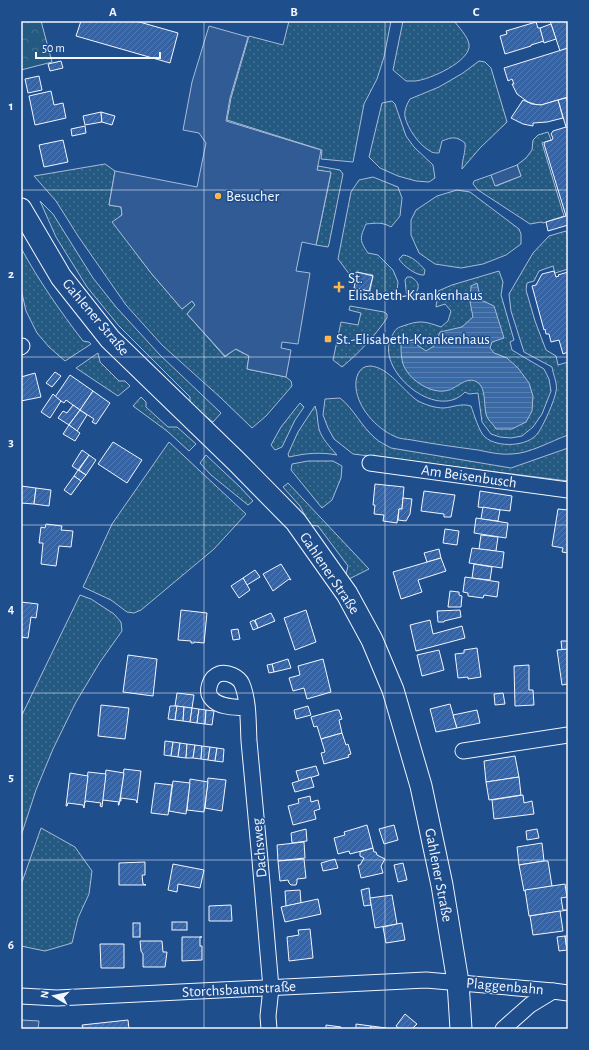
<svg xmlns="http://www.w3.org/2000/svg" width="589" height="1050" viewBox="0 0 589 1050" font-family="'Alegreya Sans',sans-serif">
<defs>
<pattern id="grass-dots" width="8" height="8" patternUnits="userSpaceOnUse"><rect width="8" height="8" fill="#245a82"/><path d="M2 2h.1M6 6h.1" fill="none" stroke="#447295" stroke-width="1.8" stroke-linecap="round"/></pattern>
<pattern id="forest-crowns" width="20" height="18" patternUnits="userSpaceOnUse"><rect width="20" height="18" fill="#245a82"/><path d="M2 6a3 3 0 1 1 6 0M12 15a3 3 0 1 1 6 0" fill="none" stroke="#447295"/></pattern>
<pattern id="water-rules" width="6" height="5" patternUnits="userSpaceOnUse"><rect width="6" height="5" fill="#3b69a3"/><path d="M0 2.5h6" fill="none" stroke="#587fb1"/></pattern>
<pattern id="building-hatch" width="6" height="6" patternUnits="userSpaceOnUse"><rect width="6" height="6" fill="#3563a3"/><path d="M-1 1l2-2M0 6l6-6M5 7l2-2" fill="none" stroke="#537ab1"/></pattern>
</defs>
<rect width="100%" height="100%" fill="#1f4e8c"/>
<!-- grass -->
<g fill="url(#grass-dots)" stroke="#a8bbd7">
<polygon points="289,21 391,21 384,57 377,79 364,104 353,162 321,159 322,150 227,120 231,98 249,36 283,45"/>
<path d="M 403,21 L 454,21 C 458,26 468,37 469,44 C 472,61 429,80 415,81 C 412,81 409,81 406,81 L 393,70 Z"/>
<path d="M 479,61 L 485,62 L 491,68 L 507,122 L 480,148 L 462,169 C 462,159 466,152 465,143 C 456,136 452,137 442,141 L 439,153 C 436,153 432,153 430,151 C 419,145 408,129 405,117 C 404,110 407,104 410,99 L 439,87 L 463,73 Z"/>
<polygon points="392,101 395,104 406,136 414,147 433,165 435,178 429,182 416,181 398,176 380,168 369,157 382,103"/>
<polygon points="548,132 551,140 542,143 564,216 543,223 541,222 530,224 478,190 473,184 474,181 491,175 496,186 521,176 517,165 526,158 532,150 533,140 538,135"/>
<polygon points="105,164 115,171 109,205 121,207 122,215 113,222 151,273 182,309 192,301 195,305 187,314 225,357 235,349 249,356 247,369 286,377 291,381 292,386 266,416 252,428 221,398 162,345 126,305 78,236 56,201 34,176"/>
<polygon points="318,166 340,170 343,174 329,244 328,247 316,245 331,173 317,170"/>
<path d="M 373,177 L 398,187 L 402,198 L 400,216 L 391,227 C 383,222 376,223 366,224 C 360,238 359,240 368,253 L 378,255 L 393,270 L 398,282 L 397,291 C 386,301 383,299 369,297 L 373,275 L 356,272 L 354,276 L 350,275 L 338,259 L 351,192 L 359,180 Z"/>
<polygon points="457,190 470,192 519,229 521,234 521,244 506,255 483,264 461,268 435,264 419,253 411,235 411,220 416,210 437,196"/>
<polygon points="40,201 53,214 93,278 116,307 160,355 221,413 213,422 190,405 190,397 119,326 87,287 56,237"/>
<path d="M 566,231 L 568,238 L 568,269 L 555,273 L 553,266 L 539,271 L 534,281 L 527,283 L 526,290 L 535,321 L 546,350 L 556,356 L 558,365 L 568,362 L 568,435 C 551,441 529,454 511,454 C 500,455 488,452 478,450 C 456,447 433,444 412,440 C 406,439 399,439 394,436 C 376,428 358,408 356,388 C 355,379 358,366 370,366 C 389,367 403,391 418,401 C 426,405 435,408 444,408 C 454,407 461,403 471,406 C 474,414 479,432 485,437 C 497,448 528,447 538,433 C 543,426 555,400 556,391 C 558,385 553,374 552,367 L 524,352 L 511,311 L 509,294 L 533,253 L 549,236 Z"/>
<path d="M 21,248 C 39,281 60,311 83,341 L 89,342 L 91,344 L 65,361 L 49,347 L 37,333 L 26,311 L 21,289 Z"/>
<path d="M 403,255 C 412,256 419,263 425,270 L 424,275 C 417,276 403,266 399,259 Z"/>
<path d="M 499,271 L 503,282 L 501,295 L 514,340 L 510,342 L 512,350 L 544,369 L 549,379 L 551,391 L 542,414 L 533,427 L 522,436 L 511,438 L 500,437 L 491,434 L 482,422 L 478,393 L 469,394 L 465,392 C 436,423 373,368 392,336 C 395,330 396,328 403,326 C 420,320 424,321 441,327 L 448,321 L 451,311 L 445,304 L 436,307 L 438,291 L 452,285 Z"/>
<path d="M 407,277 L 411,277 C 421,283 420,289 412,298 L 407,298 L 405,280 Z"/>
<path d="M 350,306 L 384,312 L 387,314 L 387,318 C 374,337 359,353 342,367 L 333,360 L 341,322 L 358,325 L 361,313 L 349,310 Z"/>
<polygon points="98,353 100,362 119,381 125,381 130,386 118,396 76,368"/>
<polygon points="141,397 146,402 146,407 168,427 177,427 196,444 189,451 167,431 133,406"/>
<path d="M 340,398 C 354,409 361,426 375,438 C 379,442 386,445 391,448 L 511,468 L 568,448 L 568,481 L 353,454 L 334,439 L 328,428 L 323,415 L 325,399 Z"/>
<polygon points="300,403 304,407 295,420 282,447 275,450 271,445 281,427"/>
<path d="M 315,406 C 318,413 317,421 319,429 C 322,439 330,447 337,455 C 321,452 306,453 289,457 L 288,454 L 298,432 Z"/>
<polygon points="169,442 246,514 214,549 141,610 134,613 127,612 111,600 83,587 112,524"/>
<polygon points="206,455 240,487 253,501 248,505 211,475 200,463"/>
<polygon points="308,461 333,461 342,466 341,478 332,500 322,508 291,470 292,464"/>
<polygon points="288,483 369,569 349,579 346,574 348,566 318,526 310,525 300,506 283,487"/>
<polygon points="80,595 91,599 114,614 121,622 122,631 100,662 76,702 53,749 36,790 21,836 21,717"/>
<polygon points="41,828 75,847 92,871 89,894 78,918 72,943 45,951 21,946 21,885"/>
</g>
<!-- forest -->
<polygon fill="url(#forest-crowns)" stroke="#a8bbd7" points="21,21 41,21 52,62 21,70"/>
<!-- parking -->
<g fill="#305b95" stroke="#a8bbd7">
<polygon points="209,26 248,37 230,98 226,121 321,150 317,170 331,172 316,245 302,242 296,271 310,273 298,344 282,342 281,348 291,350 286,377 247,369 249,356 236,349 225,356 187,314 195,305 192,301 182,309 151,273 112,222 122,215 121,207 109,205 115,171 197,187 206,143 199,133 183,130 192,82"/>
<polygon points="517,165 521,176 495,186 491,175"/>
<polygon points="21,1020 39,1021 38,1029 21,1029"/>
</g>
<!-- water -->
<path fill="url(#water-rules)" stroke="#a8bbd7" d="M 477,283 L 481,300 L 494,306 L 504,338 L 492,342 L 490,348 L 494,353 L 507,358 L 518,368 L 529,383 L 533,396 L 532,411 L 526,422 L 512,429 L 496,429 C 494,425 489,421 487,417 C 483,408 487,387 477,382 C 467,376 458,387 449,390 C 434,395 414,383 406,370 C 401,363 401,352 401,344 L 407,338 L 426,351 L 434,346 L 440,332 L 462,327 L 473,317 L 470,302 L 471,286 Z"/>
<!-- building -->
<g fill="url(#building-hatch)" stroke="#f2f6ff">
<polygon points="81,21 136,21 178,33 170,63 76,36"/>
<polygon points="550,21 568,21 568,48 560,51"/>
<polygon points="536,22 538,28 540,28 544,41 531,45 531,46 505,54 500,36 507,34 506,31"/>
<polygon points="551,24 556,39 544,43 540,28"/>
<polygon points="568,48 568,97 541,105 537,105 528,102 517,94 512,84 514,84 512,79 508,81 504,68"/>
<polygon points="61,61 63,68 50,71 48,64"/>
<polygon points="39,76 42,90 28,93 25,79"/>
<polygon points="51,91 54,105 63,103 66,118 35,125 29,96"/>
<polygon points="566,98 568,103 568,129 566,127 558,100"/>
<polygon points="523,100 532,104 541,105 558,100 563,118 547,122 533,123 533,126 523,124 511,118"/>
<polygon points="101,112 102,122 85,125 83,116"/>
<polygon points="101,112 115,116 112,125 102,122"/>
<polygon points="85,126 86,133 72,136 71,129"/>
<polygon points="566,127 568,129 568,225 548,231 546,222 566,216 544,144 545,142 552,140 553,138 551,134 553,131"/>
<polygon points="63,140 68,162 44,167 39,145"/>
<polygon points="554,271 556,277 559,276 558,275 568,272 568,352 563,354 559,340 551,342 549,334 546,334 545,329 544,330 532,286 536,285 542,274"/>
<polygon points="357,272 373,276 369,291 354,288"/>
<polygon points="55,372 61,376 52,387 46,383"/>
<polygon points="35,373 41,397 21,401 21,377"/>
<polygon points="70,375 93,391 80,410 66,400 64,403 55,397"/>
<polygon points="93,391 110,403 96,424 92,422 94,419 80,410"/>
<polygon points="53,394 61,401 50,418 41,412"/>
<polygon points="73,405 80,410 69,425 58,418 63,411 67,413"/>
<polygon points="80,410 87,415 77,431 69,425"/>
<polygon points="69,425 80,433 75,441 63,434"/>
<polygon points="113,442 142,460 127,483 98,464"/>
<polygon points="82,450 89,455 78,470 72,466"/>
<polygon points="89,455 96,460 86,475 79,470"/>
<polygon points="78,470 86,475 81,481 74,476"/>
<polygon points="74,476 81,481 71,495 64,490"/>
<polygon points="375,484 404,487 402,509 399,509 397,523 383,521 384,515 374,514 375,505 373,505"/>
<polygon points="21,486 36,488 34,504 21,503"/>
<polygon points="36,488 51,490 49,506 34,504"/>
<polygon points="424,491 455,495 451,517 444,517 444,514 421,511"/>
<polygon points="480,491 512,496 510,511 478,507"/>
<polygon points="403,498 412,499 410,514 406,521 398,520 399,509 402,509"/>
<polygon points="483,507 500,510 498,521 481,519"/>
<polygon points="558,509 568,510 568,553 562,552 563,548 552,546"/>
<polygon points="476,518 508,523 506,538 474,533"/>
<polygon points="46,524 62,526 61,530 73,531 71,547 59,546 56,566 41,564 43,543 39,543 41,527 45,528"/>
<polygon points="445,529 459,531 457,545 443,543"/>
<polygon points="481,535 498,537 496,551 479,549"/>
<polygon points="472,548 504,552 502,568 469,563"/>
<polygon points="439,549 441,558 427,562 424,553"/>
<polygon points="441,558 446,571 418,580 422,592 401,599 393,572"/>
<polygon points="281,564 291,580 289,579 273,591 263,574"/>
<polygon points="474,564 492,567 490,580 472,578"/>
<polygon points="255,570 260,577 247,585 243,578"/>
<polygon points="465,577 499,582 497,597 484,595 483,598 468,596 468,593 463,592"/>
<polygon points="243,578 250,590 239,598 231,586"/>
<polygon points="450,591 459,592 459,595 462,596 461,607 448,607"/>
<polygon points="21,602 38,604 36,618 31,617 28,638 21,637"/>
<polygon points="181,610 207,613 204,643 194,642 194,643 191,643 191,641 178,640"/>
<polygon points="306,610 316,642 295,650 284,618"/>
<polygon points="460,610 461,617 444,621 444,622 438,622 437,611"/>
<polygon points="271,613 275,621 258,628 255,620"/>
<polygon points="254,620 258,628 253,630 250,622"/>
<polygon points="430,620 433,634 462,626 465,638 416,651 410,625"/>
<polygon points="238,629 240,639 233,640 231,630"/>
<polygon points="561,641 568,641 568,649 562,650"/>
<polygon points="477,648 481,677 468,679 468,677 458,678 455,654 464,653 464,650"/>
<polygon points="568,649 568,684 562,685 557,650"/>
<polygon points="439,650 444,670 422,676 417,655"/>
<polygon points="128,655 157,659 153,696 123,692"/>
<polygon points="288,659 291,668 274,672 272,664"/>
<polygon points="323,659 331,692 307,699 304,688 293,691 289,678 300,675 298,666"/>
<polygon points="272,664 274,672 269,673 267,665"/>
<polygon points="529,665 529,690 533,690 534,705 515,706 514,666"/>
<polygon points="177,693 194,695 192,708 175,706"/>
<polygon points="503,693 505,704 495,705 494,694"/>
<polygon points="450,704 457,728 436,732 430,709"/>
<polygon points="101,705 129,708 125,739 98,736"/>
<polygon points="170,706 177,706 175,720 168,719"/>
<polygon points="177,706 184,707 183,721 175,720"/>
<polygon points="308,706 311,715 296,719 294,710"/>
<polygon points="184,707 192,708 190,722 183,721"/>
<polygon points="192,708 199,709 197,723 190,722"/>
<polygon points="199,709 206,710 205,724 197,723"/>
<polygon points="206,710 214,711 212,725 205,724"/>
<polygon points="336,710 339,710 342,719 339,720 342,733 321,739 317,726 314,727 311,717"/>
<polygon points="477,710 480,723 457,728 453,715"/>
<polygon points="342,733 346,745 348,744 351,754 348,755 349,757 324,764 321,753 325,752 321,739"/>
<polygon points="165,741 173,742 171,756 164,755"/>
<polygon points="173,742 180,743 178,757 171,756"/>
<polygon points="180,743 187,744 186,758 178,757"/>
<polygon points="187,744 195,745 193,758 186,758"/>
<polygon points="195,745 202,746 201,759 193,758"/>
<polygon points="202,746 210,747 208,760 201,759"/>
<polygon points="210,747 217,748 215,761 208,760"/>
<polygon points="217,748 224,749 223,762 215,761"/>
<polygon points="515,756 519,777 486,782 484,761"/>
<polygon points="316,766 319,775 299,781 296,771"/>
<polygon points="124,769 141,771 137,803 136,800 121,798 121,801 120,801"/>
<polygon points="106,770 124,773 119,805 118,805 119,802 103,800 102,803"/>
<polygon points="88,772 106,774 102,807 100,806 101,803 86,801 84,804"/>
<polygon points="70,773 88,776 84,808 83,805 68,803 67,806 66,806"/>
<polygon points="311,777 314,787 295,792 292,783"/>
<polygon points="519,777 521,795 489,800 486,782"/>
<polygon points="208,778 226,780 222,811 205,808"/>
<polygon points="190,779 208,782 204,812 187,810"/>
<polygon points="173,781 190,783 186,814 169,811"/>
<polygon points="155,783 172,785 168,815 151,813"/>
<polygon points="523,795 524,803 532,801 534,814 494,819 492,800"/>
<polygon points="310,796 311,802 318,800 320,809 314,811 316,819 293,825 288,806 299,803 298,799"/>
<polygon points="367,825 373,848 350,854 349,851 338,854 334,838 345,835 344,832"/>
<polygon points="394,825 398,840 384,844 379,829"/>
<polygon points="306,829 307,841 292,843 291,833"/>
<polygon points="537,829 539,838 527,840 526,831"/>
<polygon points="304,842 305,858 278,861 277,845"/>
<polygon points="542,843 544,861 519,865 517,847"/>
<polygon points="373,848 374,852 376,852 377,855 385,859 381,866 383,873 361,878 358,865 360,865 364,858 360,856 360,852"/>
<polygon points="304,859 306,878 297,879 297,882 296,885 291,885 289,883 288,880 280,881 278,861"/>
<polygon points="335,859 338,868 323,871 321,863"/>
<polygon points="544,861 548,861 552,886 524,891 519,865"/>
<polygon points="145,862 145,875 142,875 143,884 146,885 119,885 119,863"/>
<polygon points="403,863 407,880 398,882 394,865"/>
<polygon points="173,864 204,870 200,888 178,884 177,892 168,890"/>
<polygon points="565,884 567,897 561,898 563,910 568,910 529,916 525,890"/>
<polygon points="369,888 371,905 364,906 361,890"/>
<polygon points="300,890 301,903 286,906 285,891"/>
<polygon points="392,895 397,924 375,928 370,898"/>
<polygon points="318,899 321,914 285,922 281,907"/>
<polygon points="231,905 232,921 209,921 209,906"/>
<polygon points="560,911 563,931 533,935 530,916"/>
<rect x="172" y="922" width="15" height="8"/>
<rect x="133" y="923" width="7" height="14"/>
<polygon points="402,923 405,940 386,943 383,927"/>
<polygon points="310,929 313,958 289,961 287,937 299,935 298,930"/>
<polygon points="565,936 567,950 559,951 557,937"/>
<polygon points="565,936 568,936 568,950 567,950"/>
<polygon points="182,937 202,937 200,937 200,946 202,946 202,960 182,961"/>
<polygon points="140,941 162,941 163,952 167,952 165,967 143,967 143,954 141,951"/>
<polygon points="100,944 124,944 124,968 101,968"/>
<polygon points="405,1014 417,1024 412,1029 400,1029 396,1026"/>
<polygon points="128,1020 129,1029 83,1029 82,1025"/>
<polygon points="356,1024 371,1026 371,1029 356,1029"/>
<polygon points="326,1025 341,1027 341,1029 326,1029"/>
<polygon points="371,1026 386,1028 386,1029 371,1029"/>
</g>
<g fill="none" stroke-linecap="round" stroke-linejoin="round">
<defs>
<g id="street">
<polyline points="21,347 22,346"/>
<polyline points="370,463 568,490"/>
<path d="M 246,708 C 236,707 220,708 212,699 C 205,692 210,677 219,674 C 227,671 239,677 242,684 C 249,701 248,723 249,741 C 257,823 264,906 271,988 L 268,1016 L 269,1029"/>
<polyline points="463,751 568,735"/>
<polyline points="21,996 57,998 426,980 553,991 568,993"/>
<polyline points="503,1029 530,1005 553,991"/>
</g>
<polyline id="secondary" points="21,209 61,277 110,339 236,461 296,522 347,594 372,640 393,690 421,786 442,885 458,982 461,1029"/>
</defs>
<!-- street casing -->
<use href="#street" stroke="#f2f6ff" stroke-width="17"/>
<!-- secondary casing -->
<use href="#secondary" stroke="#f2f6ff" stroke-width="23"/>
<!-- street -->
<use href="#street" stroke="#1f4e8c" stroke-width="15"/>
<!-- secondary -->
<use href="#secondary" stroke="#1f4e8c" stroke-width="21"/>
</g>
<!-- grid -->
<path fill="none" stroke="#f2f6ff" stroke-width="1" stroke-opacity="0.55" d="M 204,21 L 204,1029M 385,21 L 385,1029M 21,190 L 568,190M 21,357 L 568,357M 21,525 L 568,525M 21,693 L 568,693M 21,860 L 568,860"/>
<!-- markers -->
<g fill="#ffb74d" stroke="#1f4e8c" stroke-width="1.5">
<circle cx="218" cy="196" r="4"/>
<path d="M337 281h4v4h4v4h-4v4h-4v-4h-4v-4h4z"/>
<rect x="324" y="335" width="8" height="8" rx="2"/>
</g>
<g text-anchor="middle" stroke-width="3" stroke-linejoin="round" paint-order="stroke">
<!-- poi labels -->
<g font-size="15" fill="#f2f6ff" stroke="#1f4e8c" text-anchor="start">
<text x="226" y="201">Besucher</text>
<text x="348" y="283">St.<tspan x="348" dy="17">Elisabeth-Krankenhaus</tspan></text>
<text x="336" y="344">St.-Elisabeth-Krankenhaus</text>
</g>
<!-- street labels -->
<g font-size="15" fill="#f2f6ff" stroke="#1f4e8c">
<text transform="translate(96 317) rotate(50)" y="5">Gahlener Straße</text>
<text transform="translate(469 476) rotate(8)" y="5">Am Beisenbusch</text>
<text transform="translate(330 573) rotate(56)" y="5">Gahlener Straße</text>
<text transform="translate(259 848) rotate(-95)" y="5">Dachsweg</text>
<text transform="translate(439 875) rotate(79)" y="5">Gahlener Straße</text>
<text transform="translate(505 986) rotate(5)" y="5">Plaggenbahn</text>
<text transform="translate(239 989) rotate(-3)" y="5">Storchsbaumstraße</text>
</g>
</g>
<!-- border -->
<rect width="589" height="1050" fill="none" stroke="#1f4e8c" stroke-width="44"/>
<!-- north arrow -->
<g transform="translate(54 996) rotate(279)" stroke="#1f4e8c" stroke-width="3" paint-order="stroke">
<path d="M0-3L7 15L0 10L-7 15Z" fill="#f2f6ff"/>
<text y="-6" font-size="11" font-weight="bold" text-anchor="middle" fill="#f2f6ff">N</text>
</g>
<!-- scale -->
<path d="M36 52v6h124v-6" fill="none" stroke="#f2f6ff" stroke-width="2"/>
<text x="42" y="52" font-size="12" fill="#f2f6ff" stroke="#1f4e8c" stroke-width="3" paint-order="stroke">50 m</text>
<rect x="22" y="22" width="545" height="1006" fill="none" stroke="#f2f6ff" stroke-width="1.5"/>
<g font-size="13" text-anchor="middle" font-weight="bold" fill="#f2f6ff">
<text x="113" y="16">A</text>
<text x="294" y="16">B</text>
<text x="476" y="16">C</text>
<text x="11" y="110">1</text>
<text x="11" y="278">2</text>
<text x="11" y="446">3</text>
<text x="11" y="613">4</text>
<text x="11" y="781">5</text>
<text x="11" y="949">6</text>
</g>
</svg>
